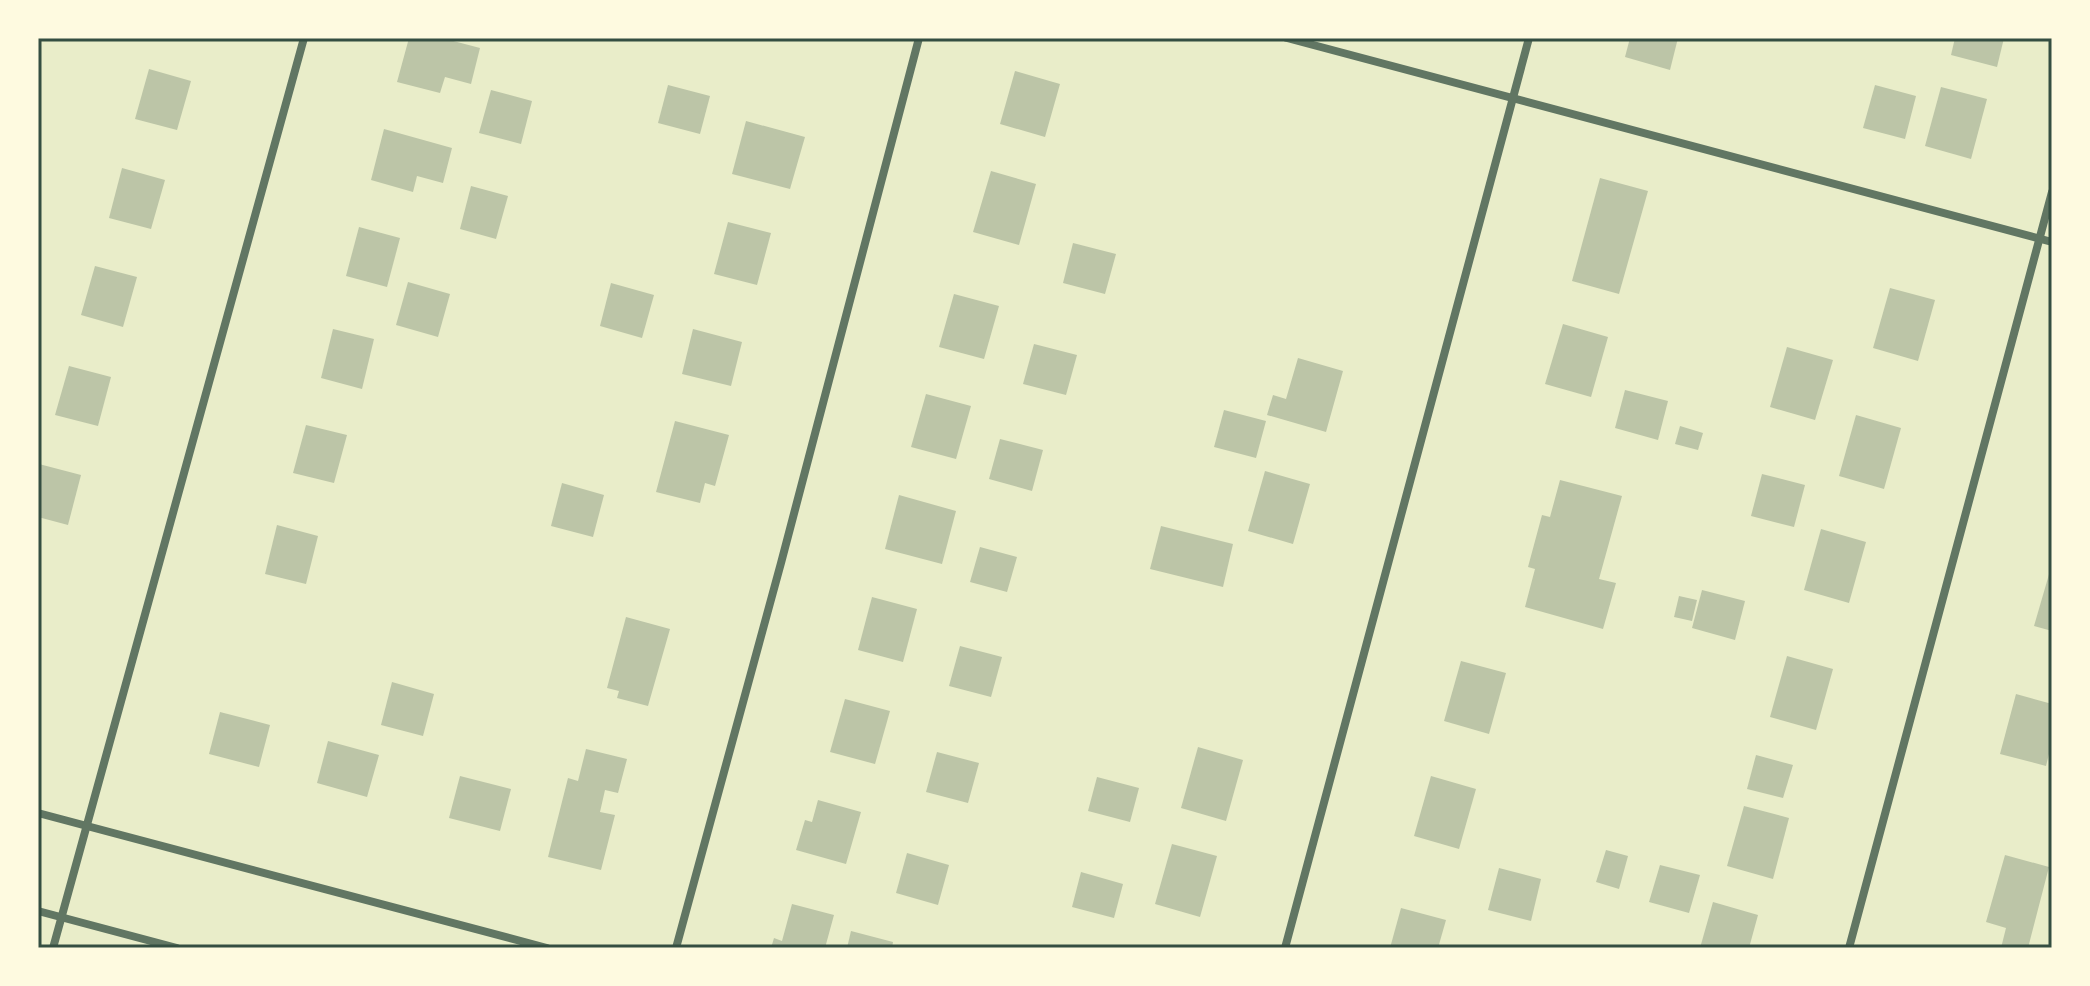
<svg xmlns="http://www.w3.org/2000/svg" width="2090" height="986" viewBox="0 0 2090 986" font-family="'Work Sans',sans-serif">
<rect width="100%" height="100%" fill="#e9edc9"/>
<!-- building -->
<g fill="#bcc5a7">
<polygon points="409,38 442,38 480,48 471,84 445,77 440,93 397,82"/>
<polygon points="1630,38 1678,38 1670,70 1625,57"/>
<polygon points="1955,38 2004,38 1997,67 1951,55"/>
<polygon points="149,69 191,81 177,130 135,119"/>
<polygon points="1015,71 1060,84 1045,137 1000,124"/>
<polygon points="668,85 710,96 700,134 658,123"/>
<polygon points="1875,85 1916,96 1905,139 1863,128"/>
<polygon points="1941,87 1987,99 1971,159 1925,146"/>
<polygon points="491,90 532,101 521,144 479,133"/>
<polygon points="746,121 805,137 790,189 732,174"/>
<polygon points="384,129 452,148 443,183 417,176 413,192 371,180"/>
<polygon points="122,168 165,180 151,229 109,218"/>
<polygon points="991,171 1036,184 1019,245 973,232"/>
<polygon points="1600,178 1648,191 1619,294 1572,281"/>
<polygon points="471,186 508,196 496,239 460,229"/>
<polygon points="728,222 771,233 757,285 714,274"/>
<polygon points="359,227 400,238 387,287 346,276"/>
<polygon points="1073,243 1116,254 1105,294 1063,283"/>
<polygon points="95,266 137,277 123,327 81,315"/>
<polygon points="408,282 450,294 438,337 396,325"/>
<polygon points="611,283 654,295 642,338 600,326"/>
<polygon points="1890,288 1935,300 1918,361 1873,348"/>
<polygon points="954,294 999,306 984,359 939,347"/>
<polygon points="1563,324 1608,337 1591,397 1545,384"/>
<polygon points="333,329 374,339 362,389 321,378"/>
<polygon points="693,329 742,342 731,386 682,374"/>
<polygon points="1034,344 1077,355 1066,395 1023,384"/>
<polygon points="1787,347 1833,360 1815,420 1770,407"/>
<polygon points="1298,358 1343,371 1326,432 1267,415 1273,395 1286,399"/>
<polygon points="69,366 111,377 98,426 55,415"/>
<polygon points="1625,390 1668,401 1658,440 1615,428"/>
<polygon points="926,394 971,406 956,459 911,447"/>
<polygon points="1224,410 1266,421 1256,458 1214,447"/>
<polygon points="1856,415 1901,428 1884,489 1839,476"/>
<polygon points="675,421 729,435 715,486 705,483 700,503 656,492"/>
<polygon points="306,425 347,435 334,483 293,473"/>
<polygon points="1680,426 1703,433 1698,450 1675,444"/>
<polygon points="1000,439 1043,450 1032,491 989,479"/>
<polygon points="39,464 81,475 68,525 38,517"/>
<polygon points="1265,471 1310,484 1293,544 1248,531"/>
<polygon points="1762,474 1805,485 1794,527 1751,516"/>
<polygon points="1560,480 1622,496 1599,579 1616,583 1603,629 1525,607 1535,569 1528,567 1542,515 1550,517"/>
<polygon points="562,483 604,495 593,537 551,526"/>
<polygon points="899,495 956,511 942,564 885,549"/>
<polygon points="277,525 318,536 306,584 265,574"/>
<polygon points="1161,526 1233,544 1223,587 1150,569"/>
<polygon points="1821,529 1866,542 1849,603 1804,590"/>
<polygon points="980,547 1017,557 1007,592 970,582"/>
<polygon points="2052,564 2052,631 2034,626"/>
<polygon points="1702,590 1745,601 1735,640 1692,628"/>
<polygon points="1679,596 1697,600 1692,621 1674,617"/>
<polygon points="872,597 917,609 903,662 858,650"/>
<polygon points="626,617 670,629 648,706 617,698 619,691 607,688"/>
<polygon points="960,646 1002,657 991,697 949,686"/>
<polygon points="1787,656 1833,669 1816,730 1770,717"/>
<polygon points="1461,661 1506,673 1489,734 1444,721"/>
<polygon points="392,682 434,694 423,736 381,725"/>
<polygon points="2016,694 2052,704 2052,742 2046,766 2000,754"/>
<polygon points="845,699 890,711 875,764 830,752"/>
<polygon points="220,712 270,725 259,767 209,754"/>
<polygon points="328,741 379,755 367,797 317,783"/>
<polygon points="1198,747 1243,760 1226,821 1181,808"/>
<polygon points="586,749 627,759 618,793 605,790 600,812 615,815 601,870 548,857 568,778 578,781"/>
<polygon points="937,752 979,763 968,803 926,792"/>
<polygon points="1756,755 1793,765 1783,798 1747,789"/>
<polygon points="460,776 511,789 500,831 449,818"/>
<polygon points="1431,776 1476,789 1459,849 1414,836"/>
<polygon points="1097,777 1139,788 1130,822 1088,811"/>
<polygon points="818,800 861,812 846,864 796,850 805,820 812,822"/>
<polygon points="1744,806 1789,818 1773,879 1727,866"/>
<polygon points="1172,844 1217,856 1200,917 1155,904"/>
<polygon points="1606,850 1628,856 1619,889 1596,882"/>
<polygon points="907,853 949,865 938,905 896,893"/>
<polygon points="2005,855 2049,867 2028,948 2001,948 2006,928 1986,922"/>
<polygon points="1660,865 1700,875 1689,913 1649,902"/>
<polygon points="1499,868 1541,879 1531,921 1488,910"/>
<polygon points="1081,872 1123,884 1114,918 1072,907"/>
<polygon points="1713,902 1758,915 1749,948 1700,948"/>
<polygon points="792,904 834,915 825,948 771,948 774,938 782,941"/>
<polygon points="1401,908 1446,920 1438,948 1390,948"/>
<polygon points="851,931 893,942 892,948 847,948"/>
</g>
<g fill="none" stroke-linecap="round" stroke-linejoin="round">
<!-- minor -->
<g stroke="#617663" stroke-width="8">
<polyline points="1287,38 2052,242"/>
<polyline points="38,813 547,948"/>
<polyline points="38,911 177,948"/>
<polyline points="53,948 304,38"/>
<polyline points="676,948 781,563 919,38"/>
<polyline points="1285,948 1529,38"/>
<polyline points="1849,948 2052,192"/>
</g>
</g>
<!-- border -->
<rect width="2090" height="986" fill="none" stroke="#fefae0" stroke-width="80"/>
<rect x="40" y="40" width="2010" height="906" fill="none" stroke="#344e41" stroke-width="3"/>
</svg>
